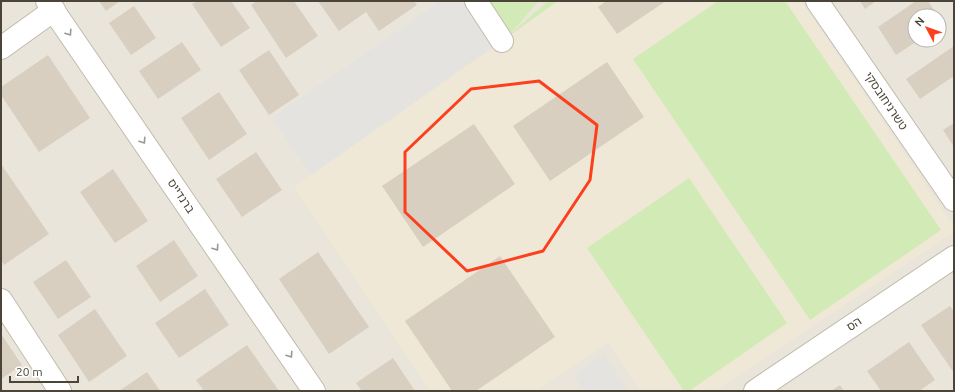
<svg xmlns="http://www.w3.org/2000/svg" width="955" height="392" viewBox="0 0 955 392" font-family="Ubuntu,'Noto Sans Hebrew',sans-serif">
<rect width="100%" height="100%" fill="#f6f3ec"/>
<!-- residential -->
<path fill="#eae5da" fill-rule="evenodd" d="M 1,1 L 954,1 L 954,391 L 1,391 ZM 915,16 L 939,16 L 939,40 L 915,40 Z"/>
<!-- education -->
<polygon fill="#efe8d6" points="558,1 801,1 954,227 954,232 715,391 641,391 609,342 536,391 430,391 294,187"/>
<!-- green -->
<g fill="#d2eab5">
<polygon points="476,1 539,1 507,37 548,1 558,1 502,41"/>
<polygon points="718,1 785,1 941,230 810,320 633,59"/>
<polygon points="689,178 787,323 689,391 684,391 587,248"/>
</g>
<!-- parking -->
<g fill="#e5e3e0">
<polygon points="441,1 476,1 502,41 311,175 272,118"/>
<polygon points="604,354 628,391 584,391 574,375"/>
</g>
<!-- building -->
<g fill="#d8cfc1">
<polygon points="99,1 120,1 106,11"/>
<polygon points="197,1 231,1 250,28 221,47 192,4"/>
<polygon points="257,1 294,1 318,36 286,58 251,5"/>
<polygon points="318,1 414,1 417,5 379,31 366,12 339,31"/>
<polygon points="606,1 666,1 617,34 598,7"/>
<polygon points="860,1 876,1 865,9"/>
<polygon points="916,1 928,1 938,16 915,16 915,40 919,40 896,55 878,27"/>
<polygon points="134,6 156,38 131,55 109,23"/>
<polygon points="939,18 943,23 939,26"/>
<polygon points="182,42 201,70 158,99 139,71"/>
<polygon points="954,46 954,76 920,99 906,79"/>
<polygon points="269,50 299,95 269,115 239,70"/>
<polygon points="48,55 90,118 39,152 1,95 1,87"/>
<polygon points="607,62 644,117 550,181 513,126"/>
<polygon points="219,92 247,134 209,160 181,118"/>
<polygon points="954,123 954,147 943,130"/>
<polygon points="474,124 515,184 423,247 382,186"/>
<polygon points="256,152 282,190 242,217 216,179"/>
<polygon points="1,164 49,234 4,265 1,260"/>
<polygon points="113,169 148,221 115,243 80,192"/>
<polygon points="174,240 198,276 160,302 136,266"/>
<polygon points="318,252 369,327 329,354 279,279"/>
<polygon points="500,256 555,337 476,391 452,391 405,321"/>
<polygon points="66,260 91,297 58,319 33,282"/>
<polygon points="205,289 229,325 179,358 155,323"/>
<polygon points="950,306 954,312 954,373 921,325"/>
<polygon points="95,309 127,356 89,382 58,335"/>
<polygon points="1,334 22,365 1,379"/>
<polygon points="909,342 935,380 919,391 881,391 867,371"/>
<polygon points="247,345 279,391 204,391 196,380"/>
<polygon points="393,358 415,391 362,391 356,383"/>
<polygon points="147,372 160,391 119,391"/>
<polygon points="840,385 844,391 831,391"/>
</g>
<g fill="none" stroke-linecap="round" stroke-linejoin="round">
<defs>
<g id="minor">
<polyline points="47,1 314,391"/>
<polyline points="476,1 502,41"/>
<polyline points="817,1 954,200"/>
<polyline points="1,48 54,10"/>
<polyline points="1,300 60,391"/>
<polyline points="755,391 954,257"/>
</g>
</defs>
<!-- minor casing -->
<use href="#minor" stroke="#c2bbae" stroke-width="24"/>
<!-- minor -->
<use href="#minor" stroke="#fff" stroke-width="22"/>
</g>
<!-- one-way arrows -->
<defs><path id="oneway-chevron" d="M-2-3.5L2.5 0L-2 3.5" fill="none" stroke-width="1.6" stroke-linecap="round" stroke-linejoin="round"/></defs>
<g stroke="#9c9892">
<use href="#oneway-chevron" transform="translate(69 33) rotate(56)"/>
<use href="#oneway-chevron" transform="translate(143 141) rotate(56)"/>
<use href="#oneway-chevron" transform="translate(216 248) rotate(56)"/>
<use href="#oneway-chevron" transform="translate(290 355) rotate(56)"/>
</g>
<!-- marked area -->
<path fill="none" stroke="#fc3f1d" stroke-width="3" stroke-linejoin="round" d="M 539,81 L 597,125 L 590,180 L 543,251 L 467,271 L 405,212 L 405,152 L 471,89 Z"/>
<g text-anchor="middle" stroke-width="3" stroke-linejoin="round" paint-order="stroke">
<!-- street labels -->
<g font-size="12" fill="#4b4439" stroke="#fff">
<text transform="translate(886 101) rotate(56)" y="4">טשרניחובסקי</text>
<text transform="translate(181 196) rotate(56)" y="4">ברנדייס</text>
<text transform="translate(854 324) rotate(-34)" y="4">הס</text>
</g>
</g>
<!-- border -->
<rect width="955" height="392" fill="none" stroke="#4b4439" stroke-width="4"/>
<!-- north arrow -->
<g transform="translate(927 28) rotate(311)"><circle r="19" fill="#ffffff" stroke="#b7b4b0"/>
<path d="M0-3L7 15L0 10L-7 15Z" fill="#fc3f1d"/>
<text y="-6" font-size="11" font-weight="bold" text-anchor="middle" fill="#4b4439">N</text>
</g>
<!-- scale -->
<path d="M10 376v6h68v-6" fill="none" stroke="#4b4439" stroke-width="2"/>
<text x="16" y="376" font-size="12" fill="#4b4439" stroke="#ffffff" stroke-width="3" paint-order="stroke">20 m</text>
</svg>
